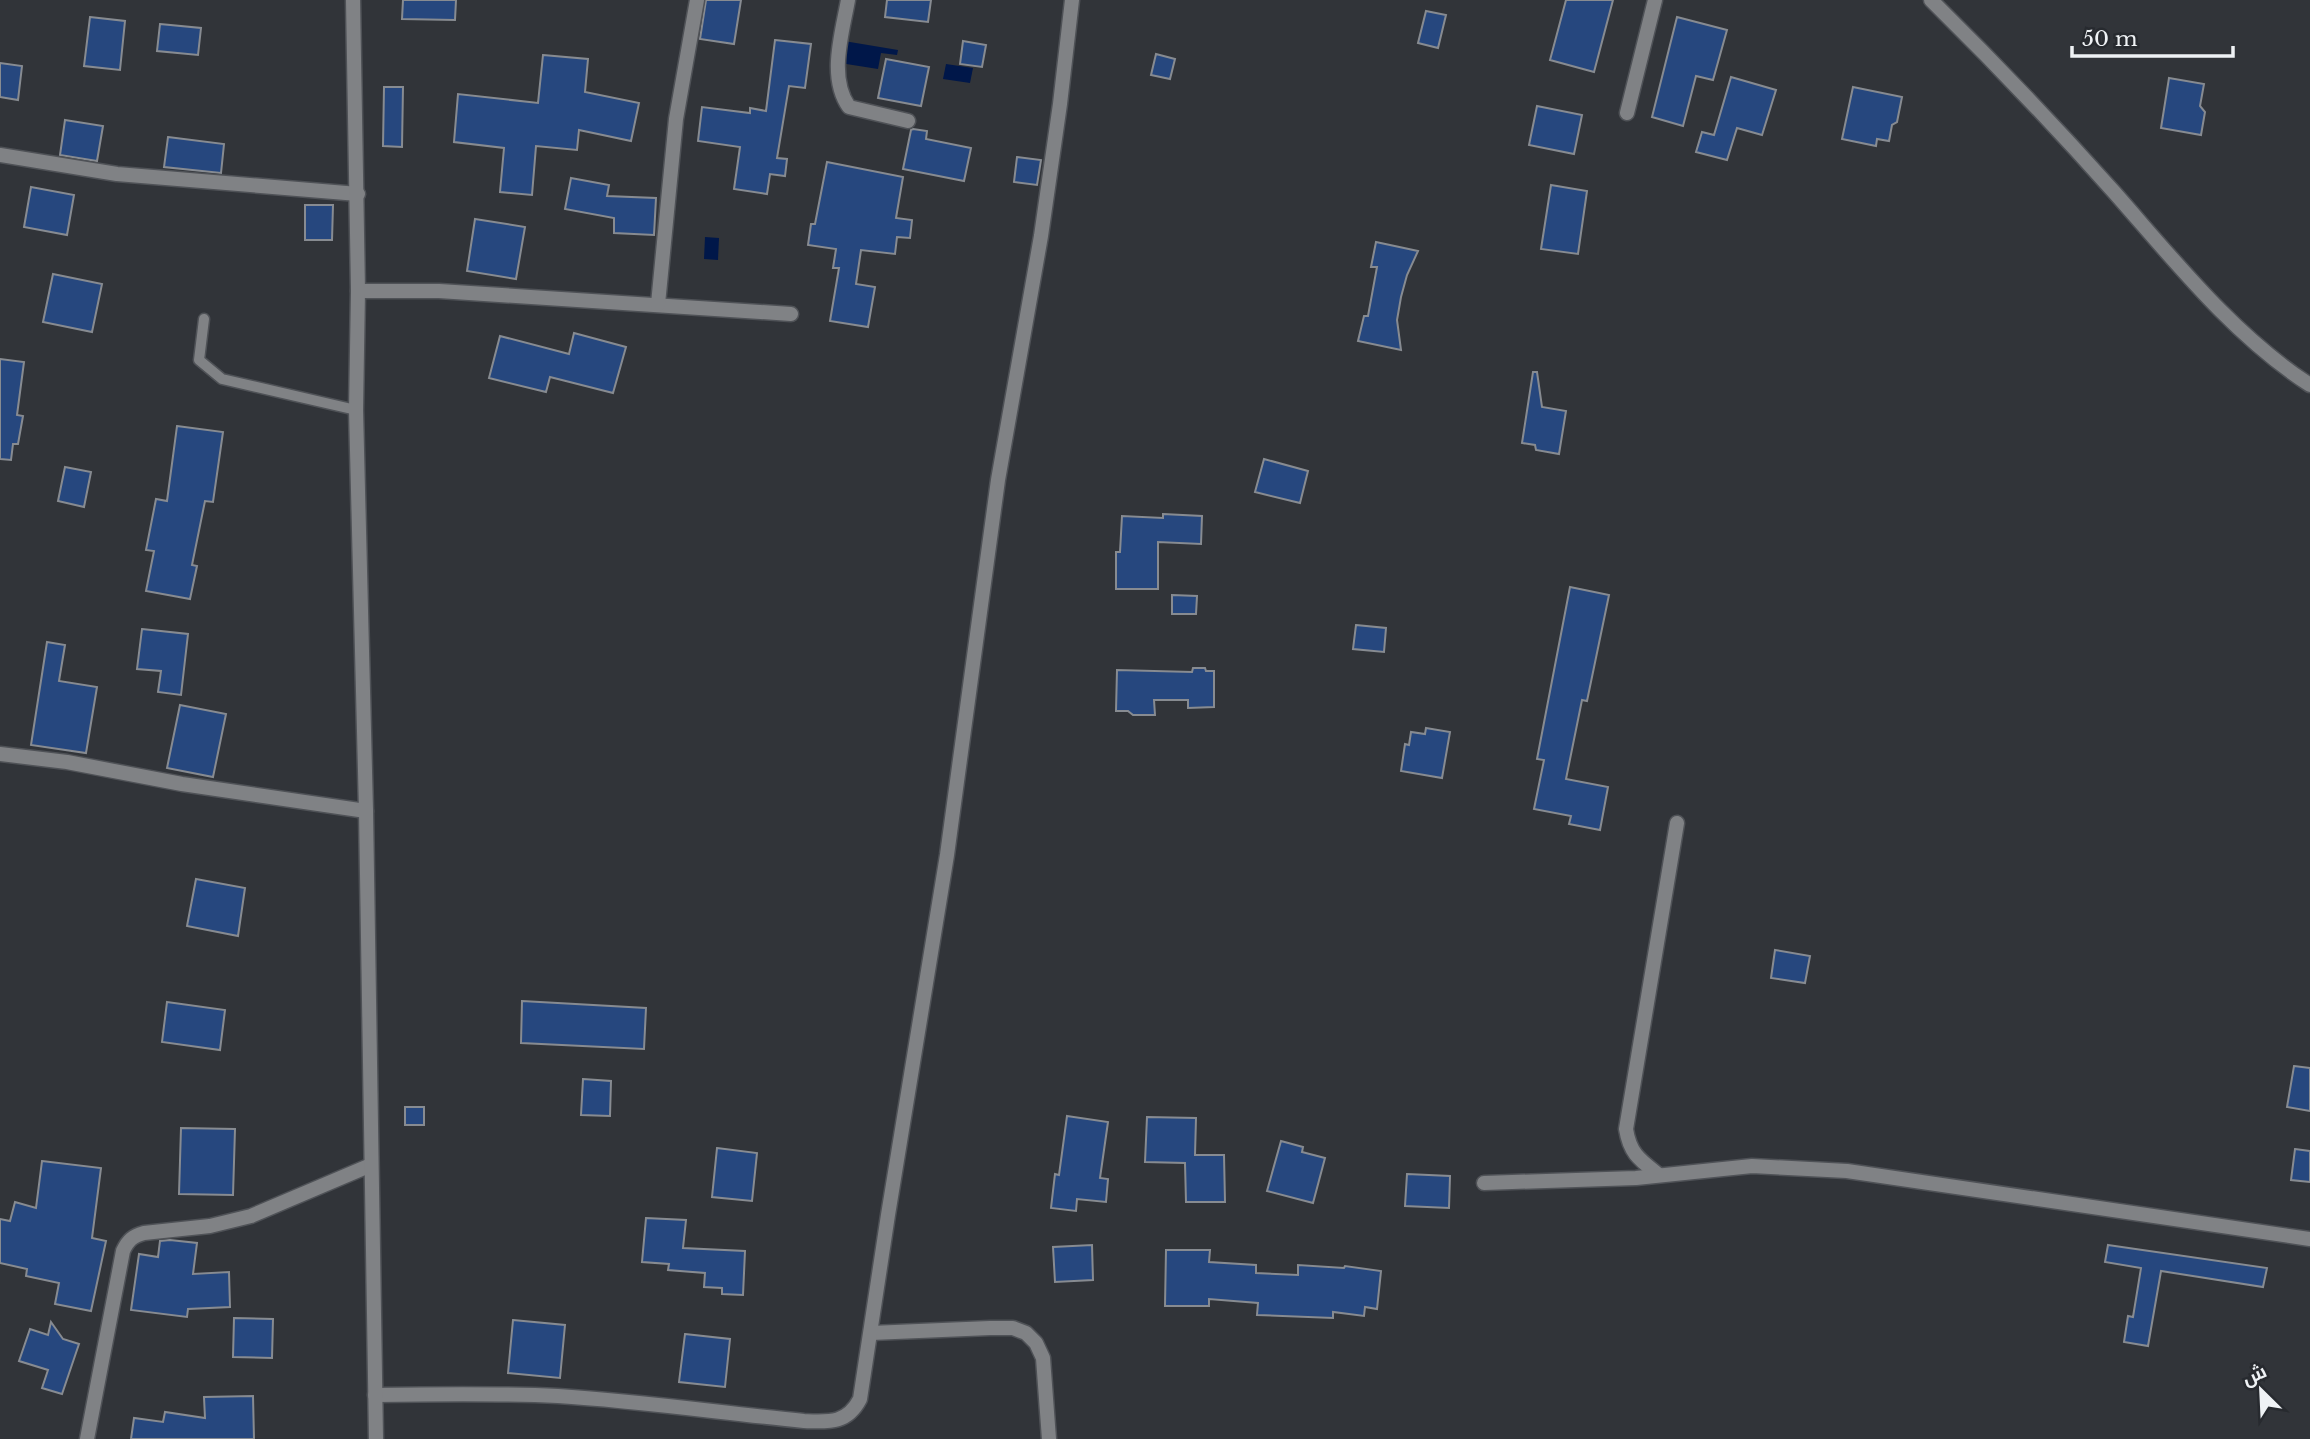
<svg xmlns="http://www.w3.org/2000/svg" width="2310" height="1439" viewBox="0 0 2310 1439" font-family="'Libre Baskerville',Cairo,serif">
<rect width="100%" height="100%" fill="#313439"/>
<!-- water -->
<g fill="#001749">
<polygon points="844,41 898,50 897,55 881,53 878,69 840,63"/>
<polygon points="946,64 973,68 970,83 943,79"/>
<polygon points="705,237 719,238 718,260 704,259"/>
</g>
<!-- building -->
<g fill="#26477e" stroke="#878b91" stroke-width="2">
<polygon points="403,0 456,0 455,20 402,19"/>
<polygon points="706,0 741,0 734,44 700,39"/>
<polygon points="887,0 931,0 928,22 885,17"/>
<polygon points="1566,0 1613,0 1594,72 1550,60"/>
<polygon points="1426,11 1446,15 1438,48 1418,43"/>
<polygon points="90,17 125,21 120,70 84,66"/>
<polygon points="1677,17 1727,30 1713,80 1696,76 1683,126 1652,117"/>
<polygon points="160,24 201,28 198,55 157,51"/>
<polygon points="775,40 811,44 805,88 789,86 777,158 787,159 785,176 770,174 767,194 734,189 740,147 698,141 702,107 750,113 750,108 766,111"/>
<polygon points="963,41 986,45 982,67 960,64"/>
<polygon points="1156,54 1175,59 1170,79 1151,75"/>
<polygon points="543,55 588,59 585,92 639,103 631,141 579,130 577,150 536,146 532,195 500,192 504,148 454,142 458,94 538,103"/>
<polygon points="886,59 929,67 921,106 878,98"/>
<polygon points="0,63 22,66 18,100 0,97"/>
<polygon points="1731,77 1776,90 1762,135 1737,128 1727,160 1696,152 1702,132 1714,135"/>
<polygon points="2169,78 2204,84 2200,106 2205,112 2201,135 2161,128"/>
<polygon points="384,87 403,87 402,147 383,146"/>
<polygon points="1853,87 1902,97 1897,122 1892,125 1889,141 1877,139 1876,146 1842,139"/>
<polygon points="1537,106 1582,115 1574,154 1529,145"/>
<polygon points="65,120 103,126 97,161 60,155"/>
<polygon points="913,129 927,131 926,139 971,148 964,181 903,169 911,130"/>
<polygon points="168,137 224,144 221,173 164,167"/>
<polygon points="1017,157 1041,160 1037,185 1014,182"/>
<polygon points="827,162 903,177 896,218 912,220 910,238 897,237 895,254 861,250 856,284 875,287 868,327 830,321 839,268 833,268 836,249 808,245 811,224 815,224"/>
<polygon points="571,178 609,185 607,196 656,198 654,235 614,233 614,218 565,209"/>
<polygon points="1551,185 1587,191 1578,254 1541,249"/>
<polygon points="31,187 74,195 67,235 24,227"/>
<polygon points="305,205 333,205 332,240 305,240"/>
<polygon points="475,219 525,227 516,279 467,271"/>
<polygon points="1376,242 1418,251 1407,275 1401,297 1397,320 1401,350 1358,341 1364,316 1368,316 1377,267 1371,267"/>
<polygon points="53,274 102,284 92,332 43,322"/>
<polygon points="574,333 626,347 613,393 550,377 546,392 489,378 500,336 569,354"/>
<polygon points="0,359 24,362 17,415 23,416 18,444 13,444 11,460 0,459"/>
<polygon points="1533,372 1537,372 1542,407 1566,411 1559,454 1536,450 1535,445 1522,443"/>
<polygon points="177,426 223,432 213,502 205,501 192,565 197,566 190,599 146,591 154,551 146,550 156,499 167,501"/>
<polygon points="1264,459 1308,471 1300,503 1255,492"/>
<polygon points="65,467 91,472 84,507 58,501"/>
<polygon points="1163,514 1202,516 1201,544 1158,542 1158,589 1116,589 1116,552 1120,552 1122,516 1163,518"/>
<polygon points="1570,587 1609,595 1587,701 1582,700 1566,779 1608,787 1600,830 1569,824 1571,816 1534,809 1544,760 1537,759"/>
<polygon points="1172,595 1197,596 1196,614 1172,614"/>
<polygon points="1356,625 1386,628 1384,652 1353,649"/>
<polygon points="142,629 188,634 181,695 158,692 161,671 137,669"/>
<polygon points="47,642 65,645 59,681 97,687 86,753 31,745"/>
<polygon points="1193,668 1205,668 1206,671 1214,671 1214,707 1188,708 1188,700 1154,700 1155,715 1133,715 1128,711 1116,711 1117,670 1192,672"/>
<polygon points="180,705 226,714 213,777 167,768"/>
<polygon points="1426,728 1450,732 1442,778 1401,771 1405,744 1409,745 1411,732 1425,734"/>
<polygon points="196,879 245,888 238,936 187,926"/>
<polygon points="1775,950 1810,956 1805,983 1771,978"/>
<polygon points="522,1001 646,1008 644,1049 521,1043"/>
<polygon points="167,1002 225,1010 220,1050 162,1042"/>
<polygon points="2294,1066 2310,1068 2310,1111 2287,1107"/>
<polygon points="583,1079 611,1081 610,1116 581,1115"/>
<rect x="405" y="1107" width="19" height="18"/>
<polygon points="1067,1116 1108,1122 1100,1178 1108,1179 1106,1202 1077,1199 1076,1211 1051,1208 1055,1174 1059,1175"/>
<polygon points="1147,1117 1196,1118 1195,1155 1224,1155 1225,1202 1186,1202 1185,1163 1145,1162"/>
<polygon points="181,1128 235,1129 233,1195 179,1194"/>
<polygon points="1281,1141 1303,1147 1302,1152 1325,1158 1313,1203 1267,1191"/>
<polygon points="717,1148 757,1153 752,1201 712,1197"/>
<polygon points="2295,1149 2310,1151 2310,1182 2291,1180"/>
<polygon points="42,1161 101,1168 92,1238 106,1241 91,1311 55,1304 59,1283 26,1276 27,1269 0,1263 0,1219 10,1221 15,1202 36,1208"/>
<polygon points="1407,1174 1450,1176 1449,1208 1405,1206"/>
<polygon points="646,1218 686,1220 683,1248 745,1251 743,1295 722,1294 722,1288 704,1287 705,1273 668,1270 669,1264 642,1262"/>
<polygon points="170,1240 197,1243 193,1274 229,1272 230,1307 188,1309 187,1317 131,1310 139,1254 158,1257 160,1241"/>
<polygon points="1092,1245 1093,1280 1055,1282 1053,1247"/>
<polygon points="2108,1245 2267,1268 2263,1287 2161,1271 2148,1346 2124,1342 2128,1316 2133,1317 2141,1268 2105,1262"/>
<polygon points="1166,1250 1210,1250 1209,1262 1256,1265 1256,1273 1298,1275 1298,1265 1344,1268 1345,1266 1381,1271 1377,1309 1365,1307 1364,1316 1333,1312 1333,1318 1257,1315 1258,1303 1209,1299 1209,1306 1165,1306"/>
<polygon points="234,1318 273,1319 272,1358 233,1357"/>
<polygon points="513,1320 565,1325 560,1378 508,1373"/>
<polygon points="51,1322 63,1339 79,1344 62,1394 42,1388 48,1370 19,1361 30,1329 48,1335"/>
<polygon points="685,1334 730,1339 725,1387 679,1382"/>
<polygon points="253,1396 254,1439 131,1439 134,1418 163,1422 165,1412 205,1418 204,1397"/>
</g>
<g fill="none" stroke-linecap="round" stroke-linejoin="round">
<defs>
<polyline id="service" points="204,319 199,360 222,379 356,410"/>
<g id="minor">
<path d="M 848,0 C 842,34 828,77 849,107 L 908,121"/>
<path d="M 1931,0 C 1994,62 2055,126 2114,192 C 2174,260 2233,335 2310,385"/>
<polyline points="1627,113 1655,0"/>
<polyline points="0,155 117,174 358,194"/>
<polyline points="358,291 439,291 791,314"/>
<polyline points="658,304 676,119 697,0"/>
<polyline points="0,754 67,762 182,784 366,811"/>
<path d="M 1659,1175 C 1640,1160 1630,1154 1626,1129 L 1677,823"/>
<polyline points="1484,1183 1636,1178 1752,1166 1847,1171 2310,1239"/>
<polyline points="871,1333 990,1328 1013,1328 1026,1333 1036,1343 1043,1358 1049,1439"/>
<path d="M 375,1395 C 436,1394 497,1393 558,1396 C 640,1401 722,1413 804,1421 C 829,1422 847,1424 860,1399 L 888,1215 L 947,855 L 998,480 L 1041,236 L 1060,104 L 1072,0"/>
<path d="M 87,1439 L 123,1251 C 128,1240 133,1236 144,1233 L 210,1226 L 251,1216 L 371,1165"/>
</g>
<polyline id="tertiary" points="353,0 358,291 356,410 366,811 376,1439"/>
</defs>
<!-- service casing -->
<use href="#service" stroke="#4f5257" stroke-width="13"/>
<!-- minor casing -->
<use href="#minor" stroke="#4f5257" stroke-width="17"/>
<!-- tertiary casing -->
<use href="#tertiary" stroke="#4f5257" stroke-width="17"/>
<!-- service -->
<use href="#service" stroke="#808285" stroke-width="10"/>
<!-- minor -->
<use href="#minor" stroke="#808285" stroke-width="14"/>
<!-- tertiary -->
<use href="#tertiary" stroke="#808285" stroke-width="14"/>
</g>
<!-- north arrow -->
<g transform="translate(2261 1390) rotate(336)" stroke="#272a2f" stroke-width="5" paint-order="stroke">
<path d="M0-5L12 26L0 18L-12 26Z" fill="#eff2f5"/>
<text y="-10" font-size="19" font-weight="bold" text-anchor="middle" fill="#eff2f5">ش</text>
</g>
<!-- scale -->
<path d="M2072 46v10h161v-10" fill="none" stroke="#eff2f5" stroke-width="3.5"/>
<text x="2082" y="46" font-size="21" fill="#eff2f5" stroke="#272a2f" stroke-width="5" paint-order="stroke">50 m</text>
</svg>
